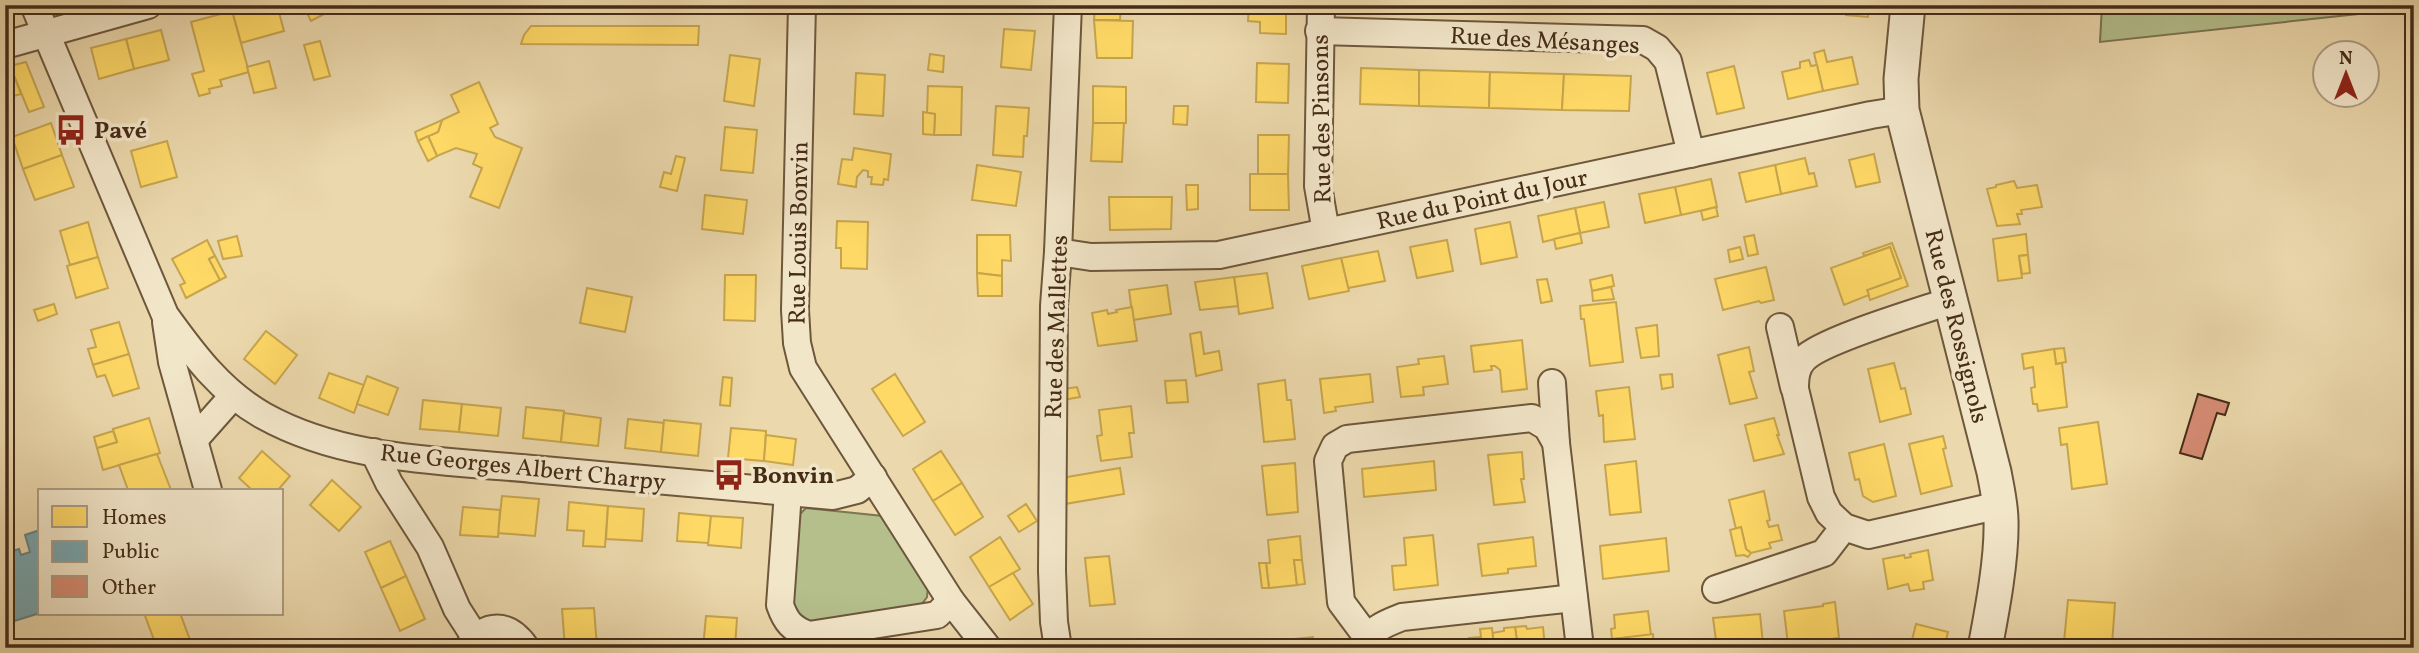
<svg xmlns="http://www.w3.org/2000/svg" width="2419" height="653" viewBox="0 0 2419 653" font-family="Vollkorn,serif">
<rect width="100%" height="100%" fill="#ebd8ac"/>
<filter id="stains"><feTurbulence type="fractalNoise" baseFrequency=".00286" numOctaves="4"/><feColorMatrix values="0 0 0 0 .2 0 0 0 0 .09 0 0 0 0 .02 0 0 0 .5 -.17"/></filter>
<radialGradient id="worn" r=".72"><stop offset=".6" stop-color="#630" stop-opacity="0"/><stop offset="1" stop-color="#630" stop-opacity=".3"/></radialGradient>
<!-- green -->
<g fill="#b4bf8c" stroke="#7c7652" stroke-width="2">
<polygon points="2102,5 2414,5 2414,8 2100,42"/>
<polygon points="806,508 883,516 928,587 927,597 921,605 809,622 797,616 790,604 797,517"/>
</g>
<!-- homes -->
<g fill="#ffd966" stroke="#c7a54e" stroke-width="2">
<polygon points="253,5 277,5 284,31 241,43 232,11"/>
<polygon points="303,5 341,5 311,21"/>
<polygon points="1095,5 1121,5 1120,20 1094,20"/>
<polygon points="1249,5 1286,5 1286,34 1260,33 1260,22 1248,21"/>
<polygon points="1552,5 1588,5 1588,11 1552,10"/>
<polygon points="1588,5 1624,5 1623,11 1588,11"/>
<polygon points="1720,5 1761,5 1761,11 1720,10"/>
<polygon points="1846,5 1869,7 1868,17 1846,15"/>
<polygon points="232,11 249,72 220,80 222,86 209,89 210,93 199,96 192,74 204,71 191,22"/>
<polygon points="1094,20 1133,21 1132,58 1097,58"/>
<polygon points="531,26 699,26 698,45 521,44 524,35"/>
<polygon points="1004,29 1035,31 1031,70 1001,67"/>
<polygon points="161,30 169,60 134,69 126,39"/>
<polygon points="126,39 134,69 99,79 91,48"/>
<polygon points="320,41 330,76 314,80 304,45"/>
<polygon points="1824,50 1827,62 1852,57 1858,84 1823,91 1814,53"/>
<polygon points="930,54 944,56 943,72 928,70"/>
<polygon points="730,55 760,59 754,106 724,101"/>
<polygon points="1809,60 1811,66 1817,65 1823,91 1788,99 1782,72 1800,68 1800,62"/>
<polygon points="269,61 276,88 254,93 247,67"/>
<polygon points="26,62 44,107 29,112 10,66"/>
<polygon points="1257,63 1289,64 1288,103 1256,102"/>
<polygon points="10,66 21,94 5,98 5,67"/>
<polygon points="1734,66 1744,108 1717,114 1707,73"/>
<polygon points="1361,68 1419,70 1419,106 1360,104"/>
<polygon points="1419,70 1490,72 1489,108 1419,106"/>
<polygon points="1490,72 1564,74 1562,110 1489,108"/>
<polygon points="856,73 885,75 883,116 854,114"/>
<polygon points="1564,74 1631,76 1629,111 1562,110"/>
<polygon points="479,82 498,124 490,128 495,137 522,148 499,208 470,197 482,168 473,164 477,154 456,148 437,156 428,136 438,132 442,120 459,112 451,95"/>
<polygon points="928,86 962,87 961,135 934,135 935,114 927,113"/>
<polygon points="1093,86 1126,87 1126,123 1093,123"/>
<polygon points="996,106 1029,108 1027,136 1024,136 1023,157 993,155"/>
<polygon points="1174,106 1188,106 1187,125 1173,124"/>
<polygon points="923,112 935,114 934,135 923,134"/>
<polygon points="442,120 438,132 418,141 415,132"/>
<polygon points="51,123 62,155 23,169 12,137"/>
<polygon points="1093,123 1124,123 1122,162 1091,161"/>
<polygon points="725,127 757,130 753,173 721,170"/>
<polygon points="1258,135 1289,135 1288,174 1258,174"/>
<polygon points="428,136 437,156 428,161 418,141"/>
<polygon points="167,141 177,177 141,187 131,151"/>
<polygon points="854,148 891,154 888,180 884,179 883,185 871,184 872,177 868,177 868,171 863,170 857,177 856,187 838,184 842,159 852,160"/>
<polygon points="1874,154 1880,182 1856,187 1849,160"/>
<polygon points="62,155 74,187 35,200 23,169"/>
<polygon points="676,156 685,158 677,191 660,187 664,172 671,174"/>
<polygon points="1805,158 1809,174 1814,173 1817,186 1781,194 1775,165"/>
<polygon points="977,165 1021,172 1016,206 972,200"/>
<polygon points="1775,165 1781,194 1746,202 1739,173"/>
<polygon points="1250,174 1288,174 1289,210 1250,210"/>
<polygon points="1711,179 1717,207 1681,215 1675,187"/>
<polygon points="2014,181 2017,188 2037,185 2042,207 2021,210 2022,214 2017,214 2020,224 1997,226 1987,189 1996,187 1996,185"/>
<polygon points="1186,185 1198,185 1198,209 1187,210"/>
<polygon points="1675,187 1681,215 1645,223 1639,194"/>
<polygon points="705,195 747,200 743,234 702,229"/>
<polygon points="1109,197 1172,197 1171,229 1110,230"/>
<polygon points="1604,202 1609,227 1580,233 1575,208"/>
<polygon points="1716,207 1718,216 1703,220 1701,211"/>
<polygon points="1575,208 1580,233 1543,242 1538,216"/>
<polygon points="837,221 868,222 867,269 841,268 841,248 836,248"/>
<polygon points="88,222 98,257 70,265 60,231"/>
<polygon points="1510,222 1517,257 1481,264 1475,229"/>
<polygon points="1580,233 1582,243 1556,249 1554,239"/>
<polygon points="2026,234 2028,255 2019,256 2022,278 1998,281 1993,239"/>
<polygon points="977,235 1010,235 1011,261 1002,260 1002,276 977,273"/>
<polygon points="1754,235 1758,254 1748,256 1744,237"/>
<polygon points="237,236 242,256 223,259 218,241"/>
<polygon points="207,240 215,256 209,259 220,280 186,298 180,285 185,283 172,259"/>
<polygon points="1447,240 1453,271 1417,278 1410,247"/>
<polygon points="1892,243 1908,286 1870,300 1867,290 1901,278 1890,247 1864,256 1863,253"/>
<polygon points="1740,247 1743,259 1730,262 1728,250"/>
<polygon points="1890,247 1901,278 1867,290 1869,295 1844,305 1831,268"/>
<polygon points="1378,251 1385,281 1348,288 1341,258"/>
<polygon points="2028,255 2030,273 2022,274 2019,256"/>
<polygon points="215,256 226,277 220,280 209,259"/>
<polygon points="98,257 108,288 76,298 67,266"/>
<polygon points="1341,258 1349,291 1309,299 1302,266"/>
<polygon points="1766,267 1774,300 1761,303 1759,301 1723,310 1715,279"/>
<polygon points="977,273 1002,276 1002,296 978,296"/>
<polygon points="1267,273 1273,308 1239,314 1234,277"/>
<polygon points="725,275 756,275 755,321 724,320"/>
<polygon points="1612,275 1614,286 1592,291 1590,280"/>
<polygon points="1234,277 1238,306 1200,310 1195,282"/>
<polygon points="1547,279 1552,301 1541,303 1537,280"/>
<polygon points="1167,285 1171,314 1133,320 1129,290"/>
<polygon points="1611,287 1614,299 1593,301 1592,291"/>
<polygon points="587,288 632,297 625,332 580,323"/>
<polygon points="1616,302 1623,362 1590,366 1584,319 1581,319 1580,306"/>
<polygon points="54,304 57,314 38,321 34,310"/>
<polygon points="1132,307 1137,341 1098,346 1092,313 1107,310 1108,314 1117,312 1116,310"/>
<polygon points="119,322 129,354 93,365 88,349 96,347 91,330"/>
<polygon points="1657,325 1659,356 1641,358 1636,328"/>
<polygon points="266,331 297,355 275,384 244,359"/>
<polygon points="1201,332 1204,354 1219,351 1222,370 1196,376 1190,334"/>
<polygon points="1522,340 1527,389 1502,392 1500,370 1495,366 1491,366 1492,370 1474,372 1471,346"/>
<polygon points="1749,347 1754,371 1749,372 1757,398 1730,404 1718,355"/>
<polygon points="2064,348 2066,362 2056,364 2054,349"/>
<polygon points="2054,349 2056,364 2062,363 2067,407 2038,411 2037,404 2033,404 2031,388 2035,387 2033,367 2024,369 2022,354"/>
<polygon points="129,354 139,388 113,396 105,375 97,377 93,365"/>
<polygon points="1444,356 1448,384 1423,387 1424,395 1401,397 1397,367 1419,364 1418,359"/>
<polygon points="1894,363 1901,389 1905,388 1911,414 1880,422 1868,369"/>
<polygon points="329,373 364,385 354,413 319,398"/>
<polygon points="895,374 925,422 903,436 872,389"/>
<polygon points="1370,374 1373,402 1335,407 1336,411 1324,413 1320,379"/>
<polygon points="1672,374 1673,387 1662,389 1660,375"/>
<polygon points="367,376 398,388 388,415 357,404"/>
<polygon points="723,377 732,378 730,406 720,405"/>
<polygon points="1186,380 1188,402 1167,403 1165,381"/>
<polygon points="1285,380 1287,400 1291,400 1295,439 1264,442 1258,384"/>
<polygon points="1077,387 1080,397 1063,400 1063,389"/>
<polygon points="1629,387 1635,439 1604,442 1603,415 1599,416 1596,391"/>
<polygon points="423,400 462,404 459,432 420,429"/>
<polygon points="462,404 501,408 498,436 459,432"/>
<polygon points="1131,406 1134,433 1129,433 1132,457 1101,461 1097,436 1102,435 1099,410"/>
<polygon points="526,407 564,411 561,442 523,438"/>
<polygon points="564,413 601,418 598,446 561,442"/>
<polygon points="149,418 160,453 103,470 97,448 117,442 113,429"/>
<polygon points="1774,418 1779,435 1777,435 1784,454 1754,461 1745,425"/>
<polygon points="628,419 664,423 661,452 625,448"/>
<polygon points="664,420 701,424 698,456 661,452"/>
<polygon points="2098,422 2107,484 2072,489 2067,444 2061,445 2059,428"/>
<polygon points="731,428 766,431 764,461 728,458"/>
<polygon points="113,431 117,442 97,448 94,437"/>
<polygon points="766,435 796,439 793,465 764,461"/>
<polygon points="1943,436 1946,448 1943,449 1952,486 1921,494 1909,444"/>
<polygon points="1884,444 1896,496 1873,502 1863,496 1859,479 1855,480 1849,453"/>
<polygon points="262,451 290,476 278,490 252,490 239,478"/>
<polygon points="941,451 962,483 933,501 913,469"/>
<polygon points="1522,452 1524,479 1521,479 1525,502 1494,505 1488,455"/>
<polygon points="157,454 171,490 128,490 119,465"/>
<polygon points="1434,461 1436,490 1364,497 1362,469"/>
<polygon points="1636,461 1641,512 1610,515 1605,465"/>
<polygon points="1295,463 1298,512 1267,515 1262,466"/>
<polygon points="1120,468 1124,494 1065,504 1061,478"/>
<polygon points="332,480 361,507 339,531 310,505"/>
<polygon points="962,483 983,517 955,535 933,501"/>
<polygon points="1764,491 1770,520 1767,521 1769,527 1778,525 1782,540 1769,543 1771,548 1751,553 1746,549 1741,527 1736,529 1729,500"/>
<polygon points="502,496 539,499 535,536 498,533"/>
<polygon points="569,502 608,506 605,547 583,546 584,531 567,530"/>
<polygon points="1026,504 1037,521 1019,532 1008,516"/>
<polygon points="608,506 644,509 642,541 606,539"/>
<polygon points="463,507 500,510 498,537 460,535"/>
<polygon points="679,513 711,516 709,543 677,541"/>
<polygon points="711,516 743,518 741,548 708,545"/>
<polygon points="1741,527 1746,549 1751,553 1748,557 1744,555 1736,556 1730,530"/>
<polygon points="1433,535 1438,585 1394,590 1392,566 1406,565 1404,538"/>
<polygon points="1300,536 1302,560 1294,560 1297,585 1269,588 1266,563 1270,563 1268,540"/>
<polygon points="1000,537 1020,569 989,587 970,557"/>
<polygon points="1533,537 1536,566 1508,569 1508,573 1482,576 1478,544"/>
<polygon points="1666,538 1669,571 1603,579 1600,546"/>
<polygon points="390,541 406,576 381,588 365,552"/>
<polygon points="1928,550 1933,580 1923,582 1924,589 1910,591 1908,584 1888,589 1883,559 1904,555 1905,558 1911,557 1910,554"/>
<polygon points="1109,556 1115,604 1090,606 1085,558"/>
<polygon points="1294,560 1302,560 1305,584 1297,585"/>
<polygon points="1259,563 1266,563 1269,588 1262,588"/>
<polygon points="1013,573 1033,604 1010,620 989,587"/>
<polygon points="406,576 425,619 400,631 381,588"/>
<polygon points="2068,600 2115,603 2112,645 2064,642"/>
<polygon points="1835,602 1839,638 1788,644 1784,611 1823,606 1823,604"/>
<polygon points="594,608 597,647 565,648 562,609"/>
<polygon points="1648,611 1651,635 1612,639 1611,629 1615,628 1614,615"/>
<polygon points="144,613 180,613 193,648 157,648"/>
<polygon points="1760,614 1763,644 1717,648 1713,618"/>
<polygon points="706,616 737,618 735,648 703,648"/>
<polygon points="1916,624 1948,632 1944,648 1910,648"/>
<polygon points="1526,626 1527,629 1543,627 1545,648 1518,648 1515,627"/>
<polygon points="1515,627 1518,648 1494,648 1492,633 1504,631 1504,628"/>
<polygon points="1492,628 1494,648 1470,648 1469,638 1481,637 1480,629"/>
<polygon points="1653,634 1654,648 1613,648 1612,639"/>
<polygon points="1313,637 1314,648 1276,648 1275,641"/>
</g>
<!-- public -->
<polygon fill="#76a5af" stroke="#678181" stroke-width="2" points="40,530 40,605 38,606 40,613 11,622 13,628 5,631 5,553 19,549 21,555 30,552 25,535"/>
<!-- building -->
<polygon fill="#d68c74" stroke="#452c17" stroke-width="2" points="2198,394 2229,403 2225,415 2217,413 2202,459 2180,453"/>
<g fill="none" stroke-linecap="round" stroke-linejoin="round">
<defs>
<g id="minor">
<path d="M 34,5 L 165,315 C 193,354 221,392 264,416 C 345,461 442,460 532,469 C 633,478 733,487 833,496 L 857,490 L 873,477"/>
<polyline points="802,5 795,310 797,343 803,368 951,601 988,648"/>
<polyline points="1321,5 1318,186 1326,232"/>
<polyline points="1319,31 1643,40 1657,48 1668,61 1691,154"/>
<polyline points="5,45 148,5"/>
<polyline points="1058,252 1091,257 1219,255 1871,115 1902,110"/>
<path d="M 1950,301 C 1921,311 1822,340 1804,359 C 1796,367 1795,377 1795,389 L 1821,497 L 1829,513 L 1844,527 L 1868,535 L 2000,505"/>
<polyline points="166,322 172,362 208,490"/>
<polyline points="1780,327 1794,387"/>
<polyline points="1552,383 1556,443"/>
<polyline points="194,440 233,396"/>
<polyline points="374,452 389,483 430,547 457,609 475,637"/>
<path d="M 788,492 L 780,605 C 786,622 792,629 809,635 L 937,615 L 951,601"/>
<polyline points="1716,589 1824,553 1844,527"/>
<polyline points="1367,637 1341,602 1328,461 1335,446 1347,439 1532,418 1547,427 1556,443 1580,648"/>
<path d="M 468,648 C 486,622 508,622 526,648"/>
<polyline points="1058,648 1054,622 1052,571 1054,306 1058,252 1068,5"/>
<path d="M 1364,648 C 1370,629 1384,624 1402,617 L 1574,598"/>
</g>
<path id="tertiary" d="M 1908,5 L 1901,79 L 1902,110 L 1994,472 C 1997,488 2001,505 2001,521 C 2002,559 1992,611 1985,648"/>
</defs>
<!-- minor casing -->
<use href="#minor" stroke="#6e573c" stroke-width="30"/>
<!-- tertiary casing -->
<use href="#tertiary" stroke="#6e573c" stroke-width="37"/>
<!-- minor -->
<use href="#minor" stroke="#f2e6c9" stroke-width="26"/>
<!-- tertiary -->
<use href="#tertiary" stroke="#f2e6c9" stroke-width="33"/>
</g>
<!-- icons -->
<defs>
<symbol id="bus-bare" viewBox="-9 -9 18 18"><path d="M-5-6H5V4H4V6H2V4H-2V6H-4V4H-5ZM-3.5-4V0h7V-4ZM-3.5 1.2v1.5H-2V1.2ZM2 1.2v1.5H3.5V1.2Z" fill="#8f2418" stroke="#f2e6c9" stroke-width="2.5" paint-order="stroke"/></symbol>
</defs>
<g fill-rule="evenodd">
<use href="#bus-bare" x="49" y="108" width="44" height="44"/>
<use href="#bus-bare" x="707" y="453" width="44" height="44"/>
</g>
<g text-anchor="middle" stroke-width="7" stroke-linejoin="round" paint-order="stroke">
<!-- street labels -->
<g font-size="24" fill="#452c17" stroke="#f2e6c9">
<text transform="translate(1545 40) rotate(3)" y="8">Rue des Mésanges</text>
<text transform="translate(1321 119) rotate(-91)" y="8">Rue des Pinsons</text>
<text transform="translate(1482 199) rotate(-12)" y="8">Rue du Point du Jour</text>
<text transform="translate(798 233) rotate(-89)" y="8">Rue Louis Bonvin</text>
<text transform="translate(1957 326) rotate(76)" y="8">Rue des Rossignols</text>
<text transform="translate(1056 327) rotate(-88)" y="8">Rue des Mallettes</text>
<text transform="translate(523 467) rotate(6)" y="8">Rue Georges Albert Charpy</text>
</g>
<!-- poi labels -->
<g font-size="24" font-weight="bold" fill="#452c17" stroke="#f2e6c9" text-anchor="start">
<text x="94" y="138">Pavé</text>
<text x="752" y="483">Bonvin</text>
</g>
</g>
<!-- margin -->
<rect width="2419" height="653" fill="none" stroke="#ebd8ac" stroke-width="28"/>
<rect x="7" y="7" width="2405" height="639" fill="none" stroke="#452c17" stroke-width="3.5"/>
<rect x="14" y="14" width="2391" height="625" fill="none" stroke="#452c17" stroke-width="2"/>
<!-- legend -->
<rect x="38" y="489" width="245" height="126" fill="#f2e6c9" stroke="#ad9c82" stroke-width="2"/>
<rect x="52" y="506" width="35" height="21" fill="#ffd966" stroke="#ad9c82" stroke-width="2"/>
<text x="102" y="524" font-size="21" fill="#452c17">Homes</text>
<rect x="52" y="541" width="35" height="21" fill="#76a5af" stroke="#ad9c82" stroke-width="2"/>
<text x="102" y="558" font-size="21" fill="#452c17">Public</text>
<rect x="52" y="576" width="35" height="21" fill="#d68c74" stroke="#ad9c82" stroke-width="2"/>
<text x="102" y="594" font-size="21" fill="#452c17">Other</text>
<!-- north arrow -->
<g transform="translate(2346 74)"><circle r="33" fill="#f2e6c9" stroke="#ad9c82" stroke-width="2"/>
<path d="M0-5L12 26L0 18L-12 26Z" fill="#8f2418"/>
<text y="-10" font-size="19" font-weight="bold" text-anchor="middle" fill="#452c17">N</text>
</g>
<rect width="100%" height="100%" filter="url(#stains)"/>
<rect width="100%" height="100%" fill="url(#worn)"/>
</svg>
